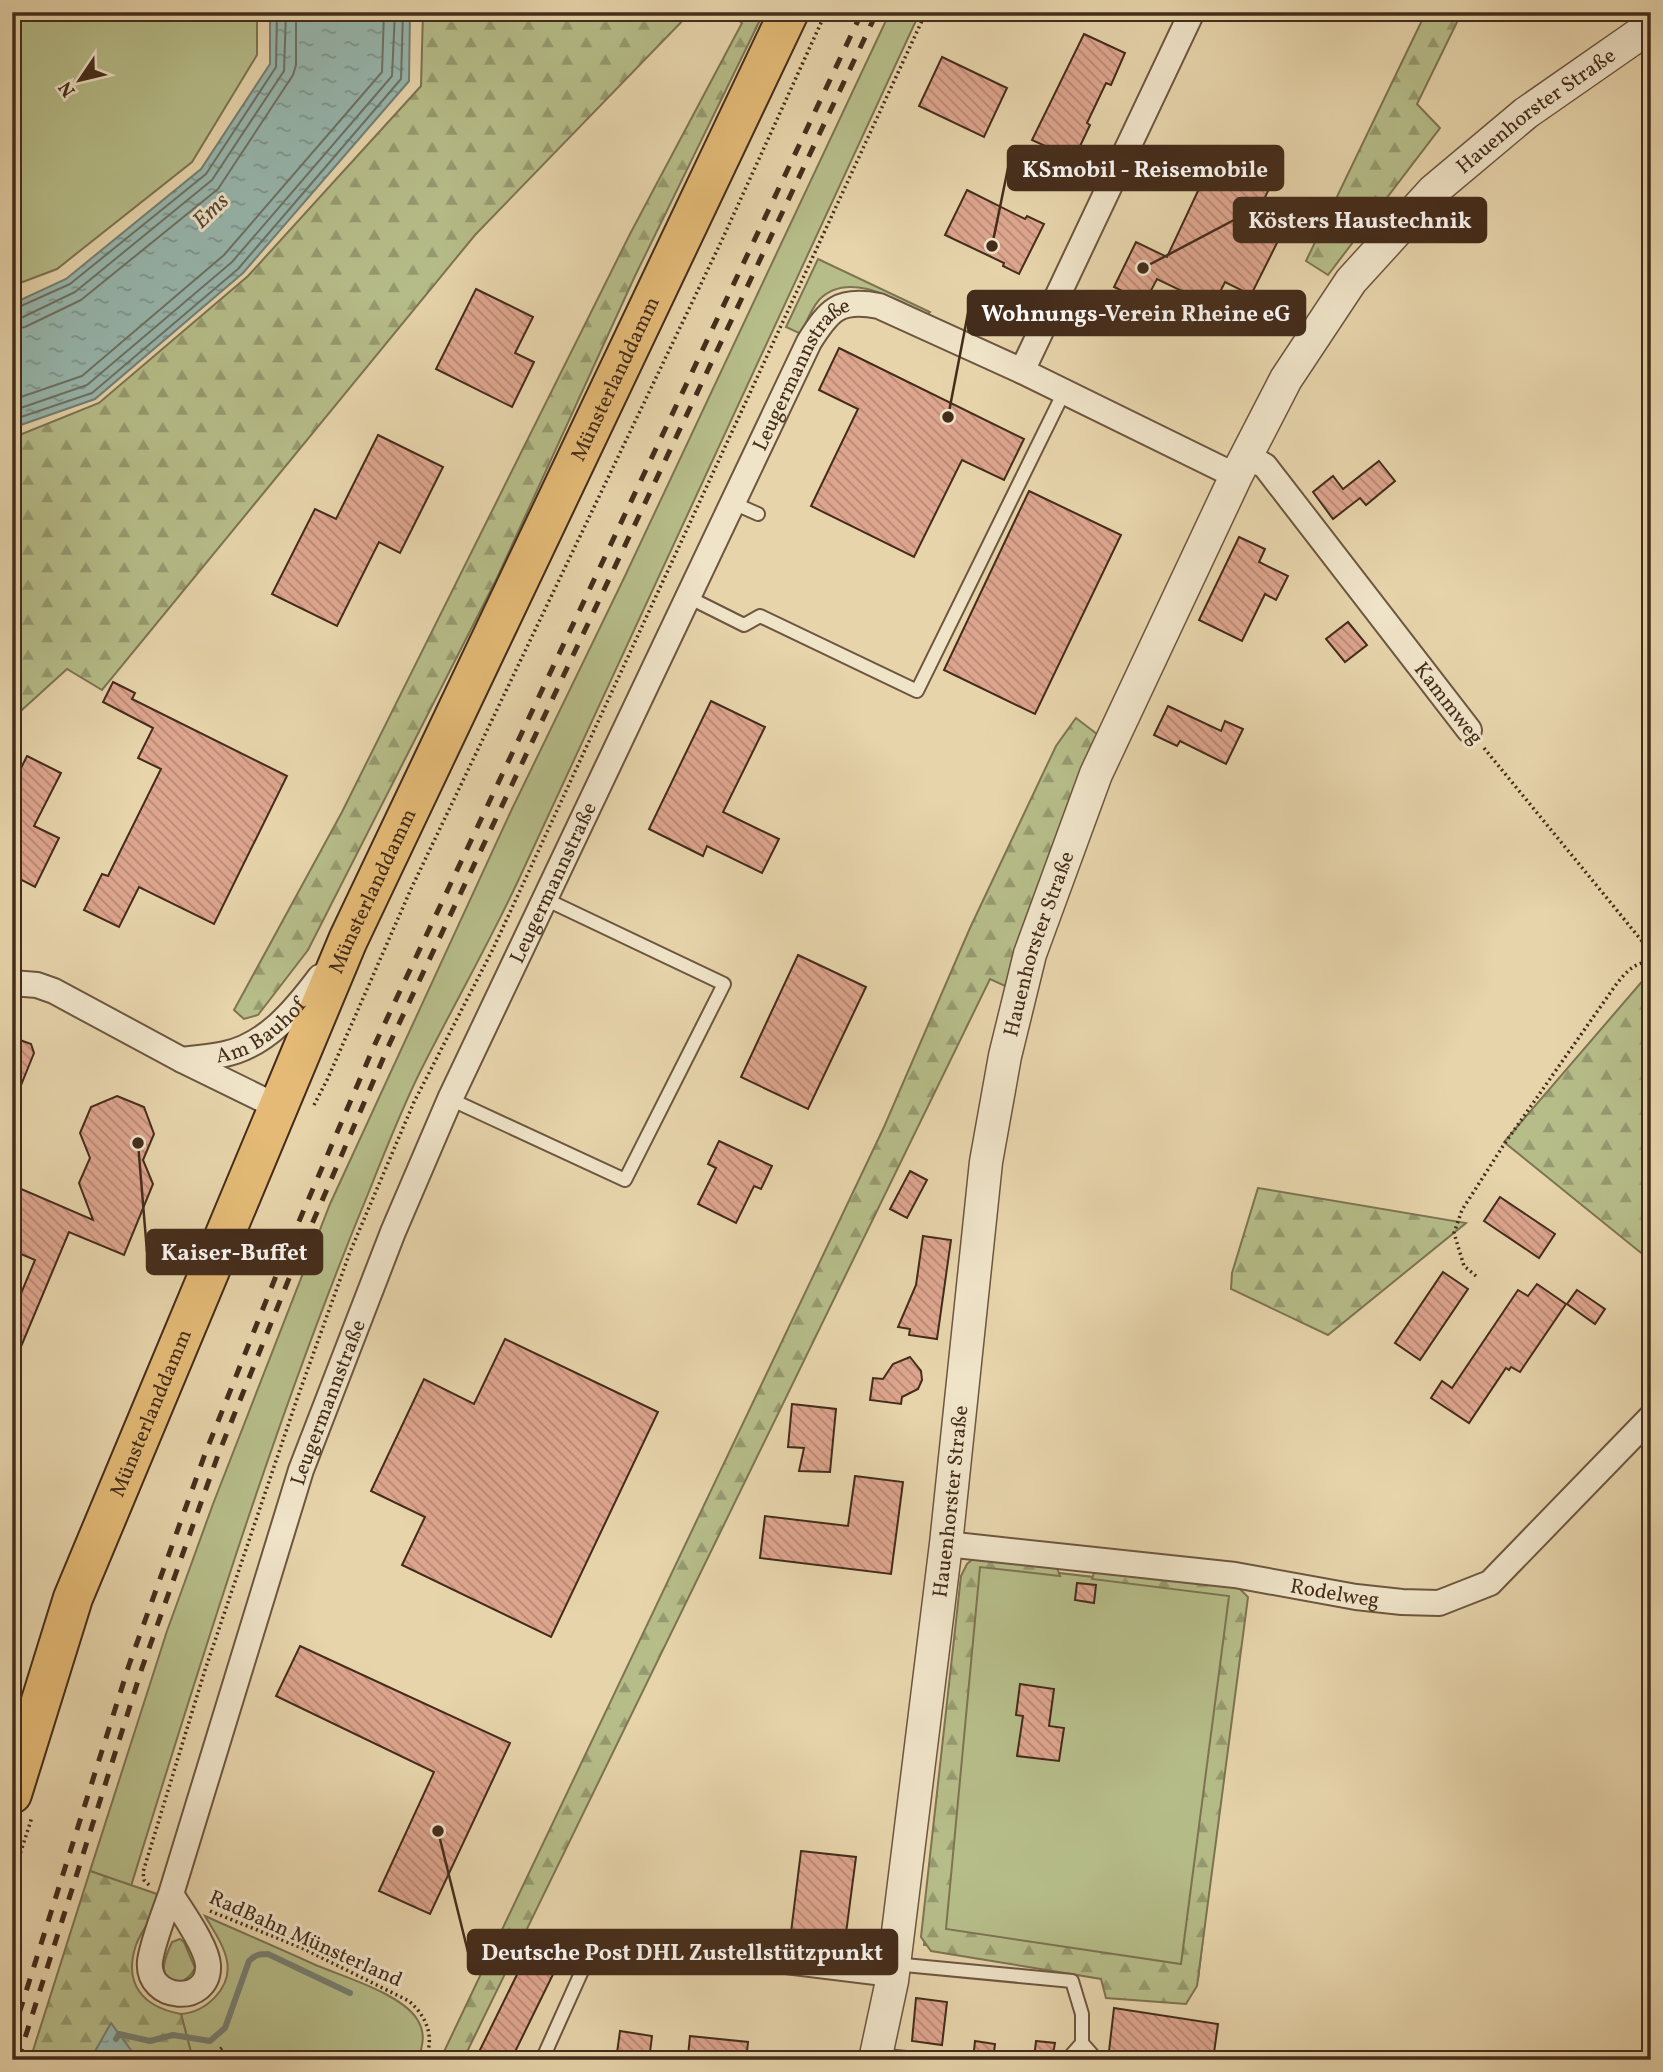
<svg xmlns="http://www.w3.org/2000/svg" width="1663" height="2072" viewBox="0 0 1663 2072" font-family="Vollkorn,serif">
<defs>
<pattern id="forest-firs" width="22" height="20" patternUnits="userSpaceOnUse" patternTransform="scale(1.75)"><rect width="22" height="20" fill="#b6bd89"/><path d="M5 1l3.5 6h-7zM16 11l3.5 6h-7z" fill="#969a6f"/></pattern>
<pattern id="water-ripples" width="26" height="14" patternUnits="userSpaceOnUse" patternTransform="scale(1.75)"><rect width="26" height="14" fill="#97b7ae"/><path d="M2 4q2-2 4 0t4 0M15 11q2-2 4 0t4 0" fill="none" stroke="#7d958d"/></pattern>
<pattern id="building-back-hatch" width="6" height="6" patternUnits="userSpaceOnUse" patternTransform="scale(1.75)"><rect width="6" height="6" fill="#dea58e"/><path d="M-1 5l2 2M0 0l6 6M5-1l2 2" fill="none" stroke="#b68773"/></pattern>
</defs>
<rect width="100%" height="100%" fill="#e7d4ab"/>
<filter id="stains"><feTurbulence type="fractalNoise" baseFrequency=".00286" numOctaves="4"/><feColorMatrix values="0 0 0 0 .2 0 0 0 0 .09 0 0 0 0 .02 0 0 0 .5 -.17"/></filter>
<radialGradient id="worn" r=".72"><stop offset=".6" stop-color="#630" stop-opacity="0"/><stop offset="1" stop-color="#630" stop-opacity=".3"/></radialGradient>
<!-- green -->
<g fill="#b6bd89" stroke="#7d7452" stroke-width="2">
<polygon points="12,12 257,12 257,55 192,162 57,269 12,286"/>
<path d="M 890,12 L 920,12 L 518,881 C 487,947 451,1010 419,1074 C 401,1111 385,1151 370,1189 C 276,1416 204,1651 131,1886 L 90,1871 L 167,1631 L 213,1504 L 330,1204 L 511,811 L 625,576 Z"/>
<path d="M 818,259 L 930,312 L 927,315 C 899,301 848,269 819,300 C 811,309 806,323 801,334 L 786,327 Z"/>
<polygon points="971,1563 1243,1594 1198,1980 924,1945"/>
<path d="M 205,1916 C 243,1933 281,1949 318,1966 C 345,1977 401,1994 417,2019 C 426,2033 423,2045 418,2060 L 193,2060 L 181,2014 C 206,2012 232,1988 227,1961 C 224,1945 213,1930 205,1916 Z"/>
<path d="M 180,1939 L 184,1942 L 195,1968 C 187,1985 167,1989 164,1969 C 163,1961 169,1949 172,1942 Z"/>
</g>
<!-- forest -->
<g fill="url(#forest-firs)" stroke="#7d7452" stroke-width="2">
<polygon points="423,12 691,12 475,235 102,690 67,669 12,719 12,438 99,403 248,276 421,86"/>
<polygon points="728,12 764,12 634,278 497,578 308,950 258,1015 244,1019 234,1010 342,812 630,234 742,23"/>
<polygon points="1426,12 1462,12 1417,104 1440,128 1328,275 1306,261"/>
<polygon points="1076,718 1097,734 1078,781 1005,986 990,979 463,2060 440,2060 884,1127 970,928 1056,746"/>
<polygon points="1651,971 1651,1261 1504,1142"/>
<polygon points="1258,1188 1466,1223 1328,1335 1231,1289 1232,1273"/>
<polygon points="979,1554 1057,1568 1060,1576 980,1567 946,1929 1181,1964 1229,1596 1092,1579 1094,1573 1110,1570 1237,1586 1248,1597 1197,1986 1186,2004 1106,1998 1101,1979 931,1951 921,1937 961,1576 967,1564"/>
<path d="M 90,1871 L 157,1894 C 155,1903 153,1912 149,1920 C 145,1929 139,1936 136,1945 C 123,1984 143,2007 181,2014 L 193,2060 L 30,2060 Z"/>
</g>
<!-- water -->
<g fill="url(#water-ripples)" stroke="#767f73" stroke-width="2">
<polygon points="270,12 410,12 409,81 243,273 95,399 12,428 12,304 66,279 201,169 270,64"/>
<polygon points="111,2023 131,2050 125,2060 90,2060"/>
</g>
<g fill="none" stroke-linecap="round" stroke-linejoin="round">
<!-- shore -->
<g stroke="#6e7264" stroke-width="2">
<polyline points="12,310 70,284 206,174 276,67 277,12"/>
<polyline points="12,319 21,318 75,292 212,180 284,71 286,12"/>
<polyline points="12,329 25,327 81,300 218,189 293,75 296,65 296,12"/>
<polyline points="12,400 82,376 224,255 382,72 384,12"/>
<polyline points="12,411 87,385 232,262 392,76 395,12"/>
<polyline points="12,420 92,393 238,269 401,79 403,12"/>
</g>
<!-- stream -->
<path stroke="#767f73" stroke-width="6" d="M 116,2039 L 119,2034 L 150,2041 L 173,2035 L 210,2041 L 225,2028 L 249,1961 C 255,1955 259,1954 268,1954 L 350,1993"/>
</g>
<!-- building -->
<g fill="url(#building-back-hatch)" stroke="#442c1b" stroke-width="2">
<polygon points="1084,34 1125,53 1111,85 1106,83 1087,123 1090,125 1074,159 1032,140"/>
<polygon points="942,57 1007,88 984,137 919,106"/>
<polygon points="1219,146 1276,174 1251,227 1278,241 1251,295 1225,282 1213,306 1157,279 1145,302 1114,287 1136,242 1167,257"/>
<polygon points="967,190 1025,219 1027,216 1044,224 1019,274 1003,266 1004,263 945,235"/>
<polygon points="476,289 533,317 515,353 534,362 512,407 436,369"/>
<polygon points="839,348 1024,439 1004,480 962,460 914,557 811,506 858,409 819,390"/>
<polygon points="378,435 443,467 400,553 379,542 337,626 272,594 315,509 336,519"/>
<polygon points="1379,461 1395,481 1366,505 1360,498 1333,519 1313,492 1333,476 1343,489"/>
<polygon points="1029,491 1121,535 1035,714 944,670"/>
<polygon points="1239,537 1265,549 1259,562 1288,576 1276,600 1265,594 1242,641 1199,620"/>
<polygon points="1348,622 1367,645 1345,662 1326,639"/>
<polygon points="113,682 135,693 132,699 287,776 214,924 139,887 119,927 84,910 102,874 108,876 161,769 138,758 153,728 103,702"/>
<polygon points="711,701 765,727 723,812 779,839 762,873 707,846 703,856 649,829"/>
<polygon points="1168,706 1221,731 1225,721 1243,729 1226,764 1180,741 1177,746 1154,735"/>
<polygon points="27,756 61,773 34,826 59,838 35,887 12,875 12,786"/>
<polygon points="798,955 866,987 808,1109 741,1077"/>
<polygon points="12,1037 31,1044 34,1053 13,1105"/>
<polygon points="117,1096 144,1107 154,1134 143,1160 153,1184 124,1255 69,1232 12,1368 12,1315 35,1260 12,1250 12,1185 93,1220 79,1183 90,1158 80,1133 91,1107"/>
<polygon points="719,1141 772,1166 761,1189 754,1186 736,1223 698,1204 716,1168 708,1164"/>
<polygon points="910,1171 927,1180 907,1218 890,1209"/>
<polygon points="1500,1197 1555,1234 1539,1258 1484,1221"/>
<polygon points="923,1236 951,1240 937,1339 909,1335 910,1329 898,1327 916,1285"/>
<polygon points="1443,1272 1468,1289 1420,1360 1395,1343"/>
<polygon points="1537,1284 1566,1304 1520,1372 1511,1367 1509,1370 1506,1368 1469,1423 1431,1398 1442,1381 1452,1388 1518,1290 1528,1296"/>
<polygon points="1577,1290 1605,1309 1595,1324 1567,1304"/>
<polygon points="505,1339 658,1412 551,1637 402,1565 425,1517 371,1491 424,1379 474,1404"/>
<polygon points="910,1357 921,1371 922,1380 918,1389 902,1397 901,1404 870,1400 873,1378 883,1379 893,1364"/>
<polygon points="792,1404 836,1409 830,1472 799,1471 804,1448 788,1447"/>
<polygon points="855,1476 903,1482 891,1574 760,1558 765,1516 848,1526"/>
<polygon points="1077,1583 1096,1585 1094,1603 1075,1600"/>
<polygon points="300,1646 510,1743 430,1914 379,1891 434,1772 276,1696"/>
<polygon points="1020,1684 1054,1689 1049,1726 1064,1728 1059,1761 1017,1756 1023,1716 1016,1715"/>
<polygon points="801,1851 856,1857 842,1964 788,1957"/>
<polygon points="534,1940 563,1954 511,2060 475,2060"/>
<polygon points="916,1998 947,2002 942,2045 912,2041"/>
<polygon points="1114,2008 1218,2024 1213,2060 1108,2060"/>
<polygon points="620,2031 652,2036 649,2060 616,2060"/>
<polygon points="690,2036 748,2042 746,2060 690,2060 690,2057 688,2056"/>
<polygon points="975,2041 995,2044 993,2060 973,2060"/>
<polygon points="1036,2041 1055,2043 1052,2060 1034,2058"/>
</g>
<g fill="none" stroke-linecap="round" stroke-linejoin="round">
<defs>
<g id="service">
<polyline points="733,503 758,514"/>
<polyline points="688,597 744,625 760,616 917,691 1064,392"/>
<polyline points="450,1099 625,1180 724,984 545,899"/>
<polyline points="894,1964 1072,1981 1082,2014 1082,2043 1097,2060"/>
<polyline points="876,2055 926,2060"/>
<polyline points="542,2060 590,1953 672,1953 891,1980"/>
<polyline points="1067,2060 1082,2043"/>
</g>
<g id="minor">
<polyline points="1022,371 1192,12"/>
<polyline points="1247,456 1265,466 1469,730"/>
<polyline points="12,983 37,985 54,991 182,1060 278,1107"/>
<path id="s1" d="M 182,1060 C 196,1058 211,1057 225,1054 C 267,1045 296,1009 320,977"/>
<path id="s2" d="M 946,1544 L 1235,1575 L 1356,1597 L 1402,1602 L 1439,1603 L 1490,1583 L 1651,1417"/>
<path id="s3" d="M 171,1894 C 181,1911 207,1946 208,1965 C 210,2006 146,2002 150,1961 C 153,1941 164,1914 171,1894 L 301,1470 L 393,1232 L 450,1099 L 809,342 C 829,310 839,298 879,306 L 1022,371 L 1236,476"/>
</g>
<g id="tertiary">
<path id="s4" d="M 875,2060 L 892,1981 L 946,1544 L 986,1162 L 1005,1056 L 1030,954 L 1096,774 L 1236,476 L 1286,379 L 1351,281 L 1433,191 L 1526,113 L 1651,26"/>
</g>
<g id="primary">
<path id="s5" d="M 12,1794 L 73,1598 L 348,940 L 789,12"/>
</g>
</defs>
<!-- service casing -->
<use href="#service" stroke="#6d563f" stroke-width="16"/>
<!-- minor casing -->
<use href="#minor" stroke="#6d563f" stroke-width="28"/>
<!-- tertiary casing -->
<use href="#tertiary" stroke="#6d563f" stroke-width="35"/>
<!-- primary casing -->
<use href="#primary" stroke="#442c1b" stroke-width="42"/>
<!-- path -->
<g stroke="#442c1b" stroke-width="3.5" stroke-dasharray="2 3.5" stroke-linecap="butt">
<polyline points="1484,748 1651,952"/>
<polyline points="314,1105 328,1078 411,889 722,240 826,12"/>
<path d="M 1476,1276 L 1464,1266 L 1454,1233 L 1462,1210 L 1503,1146 L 1615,986 C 1624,974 1635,961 1651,962"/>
<polyline points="12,1879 32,1817"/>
<polyline points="149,1885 144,1880 143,1872 205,1670 297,1399 350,1252 388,1163 414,1102 493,949 926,12"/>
<path d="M 210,1911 L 302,1948 L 409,2001 C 427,2017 435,2037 425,2060"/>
<polyline points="208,2060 224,2046"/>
</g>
<!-- service -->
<use href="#service" stroke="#efe3c8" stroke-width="12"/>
<!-- minor -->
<use href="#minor" stroke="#efe3c8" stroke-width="24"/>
<!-- tertiary -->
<use href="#tertiary" stroke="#efe3c8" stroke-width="32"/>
<!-- primary -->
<use href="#primary" stroke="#e4ba76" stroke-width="38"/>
<!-- rail -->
<g stroke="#442c1b" stroke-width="5" stroke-dasharray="12 12" stroke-linecap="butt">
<polyline points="12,2036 129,1665 205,1454 282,1261 375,1044 862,12"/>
<polyline points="18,2060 142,1668 218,1455 294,1266 388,1047 877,12"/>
</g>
</g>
<g text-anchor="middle" stroke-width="6" stroke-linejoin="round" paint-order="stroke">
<!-- street labels -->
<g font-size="21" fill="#442c1b" stroke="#efe3c8">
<text dy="7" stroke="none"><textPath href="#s4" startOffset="2118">Hauenhorster Straße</textPath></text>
<text dy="7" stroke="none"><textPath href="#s5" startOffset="1540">Münsterlanddamm</textPath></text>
<text dy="7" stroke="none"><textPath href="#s3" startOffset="1897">Leugermannstraße</textPath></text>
<text transform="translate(1449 703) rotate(52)" y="7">Kammweg</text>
<text dy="7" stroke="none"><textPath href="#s3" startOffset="1330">Leugermannstraße</textPath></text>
<text dy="7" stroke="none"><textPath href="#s5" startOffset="973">Münsterlanddamm</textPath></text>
<text dy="7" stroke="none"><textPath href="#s4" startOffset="1130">Hauenhorster Straße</textPath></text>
<text dy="7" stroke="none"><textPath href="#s1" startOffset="86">Am Bauhof</textPath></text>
<text dy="7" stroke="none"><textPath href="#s3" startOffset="763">Leugermannstraße</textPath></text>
<text dy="7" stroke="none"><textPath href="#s5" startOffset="406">Münsterlanddamm</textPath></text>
<text dy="7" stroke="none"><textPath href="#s4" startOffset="564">Hauenhorster Straße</textPath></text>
<text dy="7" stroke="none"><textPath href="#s2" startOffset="392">Rodelweg</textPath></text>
<text transform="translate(306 1938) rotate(24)" y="7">RadBahn Münsterland</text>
</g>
<!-- water labels -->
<g font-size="23" font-style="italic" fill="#554838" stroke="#efe3c8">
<text transform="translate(210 210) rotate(-44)" y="8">Ems</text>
</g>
</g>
<!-- callouts -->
<path fill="none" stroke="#442c1b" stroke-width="2.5" d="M992 246L1008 168M1143 268L1234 220M948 417L968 313M138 1143L147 1252M438 1831L468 1952"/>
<g fill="#442c1b" stroke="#efe3c8" stroke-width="2.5">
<circle cx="992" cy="246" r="7"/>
<circle cx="1143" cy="268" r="7"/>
<circle cx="948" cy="417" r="7"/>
<circle cx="138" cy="1143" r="7"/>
<circle cx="438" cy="1831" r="7"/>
</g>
<g fill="#442c1b" stroke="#442c1b" stroke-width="2.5">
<rect x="1008" y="146" width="275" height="44" rx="7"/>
<rect x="1234" y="198" width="252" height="44" rx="7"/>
<rect x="968" y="291" width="337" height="44" rx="7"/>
<rect x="147" y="1230" width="175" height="44" rx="7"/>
<rect x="468" y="1930" width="429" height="44" rx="7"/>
</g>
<g font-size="23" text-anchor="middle" font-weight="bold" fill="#fff">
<text x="1145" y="177">KSmobil - Reisemobile</text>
<text x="1360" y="228">Kösters Haustechnik</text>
<text x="1136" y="321">Wohnungs-Verein Rheine eG</text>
<text x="234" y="1260">Kaiser-Buffet</text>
<text x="682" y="1960">Deutsche Post DHL Zustellstützpunkt</text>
</g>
<!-- margin -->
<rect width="1663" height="2072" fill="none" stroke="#e7d4ab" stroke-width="42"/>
<rect x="14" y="14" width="1635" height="2044" fill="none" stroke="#442c1b" stroke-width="3.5"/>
<rect x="21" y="21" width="1621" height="2030" fill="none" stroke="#442c1b" stroke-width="2"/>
<!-- north arrow -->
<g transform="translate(80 80) rotate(235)" stroke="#efe3c8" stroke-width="5" paint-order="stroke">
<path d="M0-5L12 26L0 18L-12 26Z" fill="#442c1b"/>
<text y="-10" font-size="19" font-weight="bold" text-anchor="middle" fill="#442c1b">N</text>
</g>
<rect width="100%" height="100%" filter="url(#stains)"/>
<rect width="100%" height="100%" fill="url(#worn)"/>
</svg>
